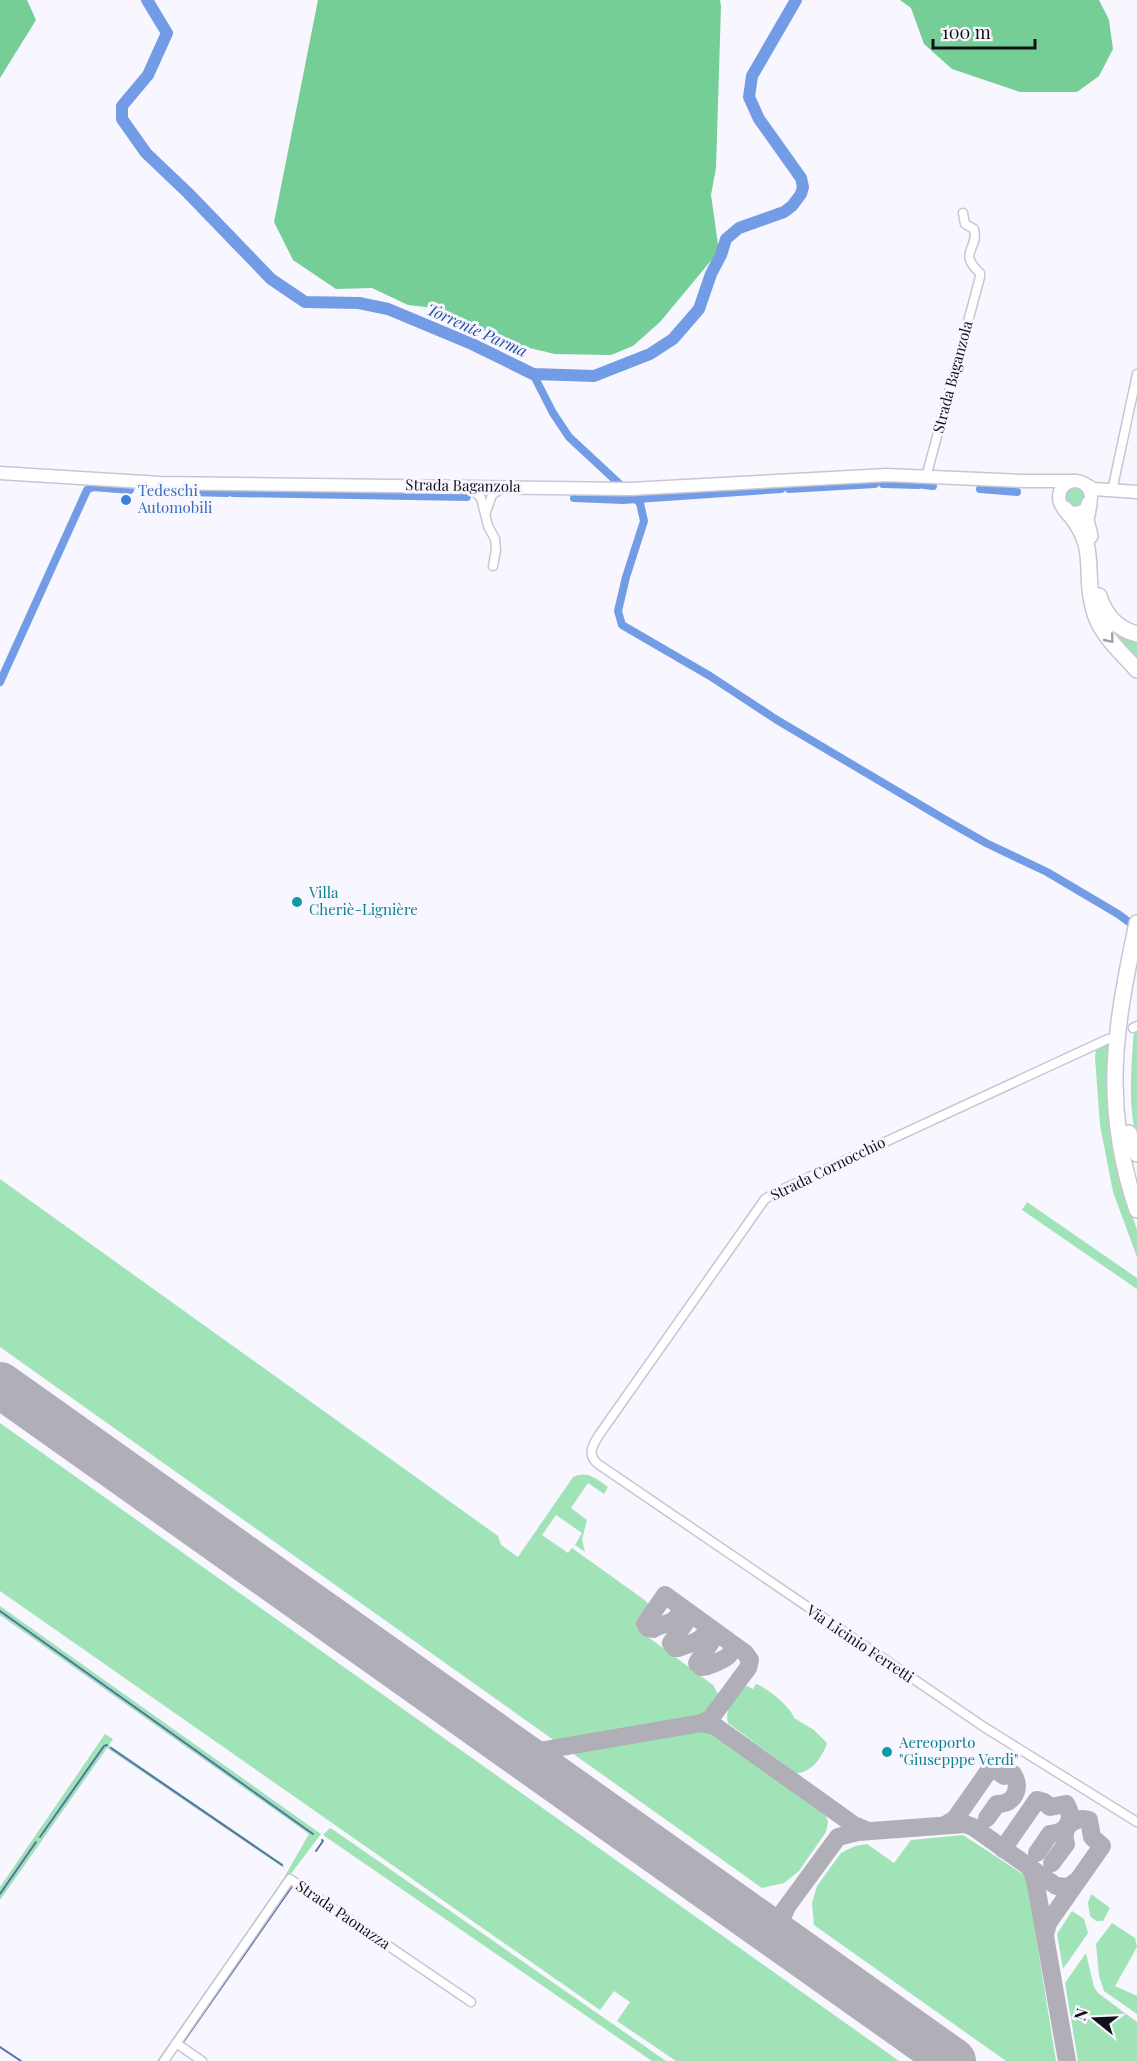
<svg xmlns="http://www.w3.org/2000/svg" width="1137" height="2061" viewBox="0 0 1137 2061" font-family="'Playfair Display',serif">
<rect width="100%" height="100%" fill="#f8f6ff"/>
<!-- green -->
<g fill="#9fe3b7">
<circle cx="1075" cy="497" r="10"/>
<polygon points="1101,616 1137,639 1137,666"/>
<path d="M 1137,1029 L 1137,1134 C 1127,1112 1132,1055 1134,1030 Z"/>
<polygon points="1108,1043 1107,1086 1110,1127 1118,1173 1137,1230 1137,1257 1113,1192 1100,1125 1095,1058 1096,1049"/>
<path d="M 0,1179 L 498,1536 L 501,1545 L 518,1557 L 573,1477 C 587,1470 597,1479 608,1487 L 604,1494 L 588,1483 L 571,1508 L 587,1520 L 582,1540 L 585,1552 L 575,1545 L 582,1533 L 556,1515 L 542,1535 L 568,1553 L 572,1548 L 646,1601 L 650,1607 L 636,1628 L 713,1685 L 718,1694 C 717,1704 710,1712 701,1716 L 555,1741 L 0,1347 Z"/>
<polygon points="1027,1202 1137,1278 1137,1289 1022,1210"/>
<polygon points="0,1423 899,2061 676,2061 617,2021 630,2002 614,1991 600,2010 0,1591"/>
<polygon points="0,1606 321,1834 284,1883 160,2061 157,2061 282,1881 309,1834 0,1615"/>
<path d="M 756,1684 C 766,1687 792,1708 794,1718 L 814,1730 L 827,1743 C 823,1756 811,1774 796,1773 L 728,1723 C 724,1709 736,1693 747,1686 L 753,1689 Z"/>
<polygon points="702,1731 711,1733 721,1739 826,1816 828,1822 826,1832 799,1871 784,1883 762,1888 572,1753"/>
<polygon points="105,1734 113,1739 109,1745 283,1864 284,1868 107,1748 0,1900 0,1887"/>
<polygon points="330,1828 335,1831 666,2061 652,2061 323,1835"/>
<polygon points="963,1835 1024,1875 1027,1881 1056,2061 1006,2061 814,1925 812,1903 817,1886 841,1853 855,1846 867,1844 894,1863 911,1840"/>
<polygon points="1091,1894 1110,1908 1103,1921 1096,1921 1090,1916 1088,1903"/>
<polygon points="1072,1911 1084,1919 1088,1933 1063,1969 1057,1934"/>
<polygon points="1112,1923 1135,1938 1137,1947 1115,1986 1137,1996 1137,2014 1104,1991 1099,1976 1096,1944"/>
<polygon points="1086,1953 1094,1987 1098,1993 1137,2022 1137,2061 1078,2061 1065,1983"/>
</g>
<!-- forest -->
<g fill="#74ce96">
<polygon points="0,0 27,0 36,20 0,78"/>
<polygon points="318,0 720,0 721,6 716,168 711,195 719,251 660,322 633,346 611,355 555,354 508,343 444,309 408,305 372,288 336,289 293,260 274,222"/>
<polygon points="900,0 1099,0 1109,20 1113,49 1099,76 1077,92 1020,92 952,69 924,44 911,8"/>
</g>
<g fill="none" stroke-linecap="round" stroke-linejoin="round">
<!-- stream -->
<g stroke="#5672a8" stroke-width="2">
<polyline points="0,1611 313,1834"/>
<polyline points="111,1748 282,1865"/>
<polyline points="40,1837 104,1746 107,1745"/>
<polyline points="316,1851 323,1841 322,1840"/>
<polyline points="0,1894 36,1842"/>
<polyline points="184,2041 293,1885"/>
<polyline points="0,2047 21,2061"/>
</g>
<!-- canal -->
<g stroke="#739ce6" stroke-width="8">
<polyline points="533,374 553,413 569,437 640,503 644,521 626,577 618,611 622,625 710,676 777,720 944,819 986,843 1047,872 1118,914 1137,928"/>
<polyline points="883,484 919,485"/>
<polyline points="924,485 933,486"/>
<polyline points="789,489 875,484"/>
<polyline points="980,489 1017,492"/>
<polyline points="145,491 227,493"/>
<polyline points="233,493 467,497"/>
<polyline points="574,498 623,500 781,489"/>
<polyline points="0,682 87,490 93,487 130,490"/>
</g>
<!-- river -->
<polyline stroke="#739ce6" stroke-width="12" points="147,0 167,33 148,75 122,106 122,119 146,153 188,193 271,279 305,302 359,303 388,309 472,344 533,374 594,376 650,354 673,339 699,309 711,274 721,255 726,239 739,228 784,212 792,206 801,194 803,187 801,178 759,119 749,97 752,76 796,0"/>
<!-- taxiway -->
<g stroke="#b0aeb6" stroke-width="18">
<path d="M 690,1616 L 671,1643 L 675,1648 L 679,1648 C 688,1643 697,1644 703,1636"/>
<path d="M 717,1633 L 697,1663 C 699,1664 700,1666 701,1667 C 705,1668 726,1659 729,1655"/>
<polyline points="702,1723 715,1726 854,1825 868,1831"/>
<path d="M 508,1745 L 521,1751 L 533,1752 L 702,1723 L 711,1718 L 748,1668 L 750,1660 L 745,1653 L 665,1595 L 645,1624 L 648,1628 L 653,1629 C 661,1624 671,1625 677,1617"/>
<path d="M 947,1824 L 955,1819 L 990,1769 L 997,1771 L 1004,1776 L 1013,1774 C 1022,1789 1014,1804 997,1804 L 987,1818"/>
<path d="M 1003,1849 L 1037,1800 L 1044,1802 L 1050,1807 L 1066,1804 C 1075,1819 1067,1833 1050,1834 L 1037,1853"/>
<polyline points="1029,1867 1033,1873 1036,1885 1067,2061"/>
<path d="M 786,1909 C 778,1924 781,1936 793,1948"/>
<path d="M 747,1915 C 759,1921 769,1922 780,1916 L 838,1837 L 858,1832 L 965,1824 L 973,1827 L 1056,1886 L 1068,1887 L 1078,1880"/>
<path d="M 1045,1935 L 1048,1923 L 1102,1846 L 1092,1837 L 1089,1820 C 1072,1816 1061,1828 1066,1844 L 1052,1863"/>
</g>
<!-- runway -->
<polyline stroke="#b0aeb6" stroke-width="46" points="0,1385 953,2061"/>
<defs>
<g id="street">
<path d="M 926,477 L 980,277 L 980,273 C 957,252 979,250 974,229 L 965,224 L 963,213"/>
<polyline points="471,488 481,498 488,526 495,539 496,550 493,566"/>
<polyline points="1112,491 1137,374"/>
<polyline points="486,512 492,495 504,487"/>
<polyline points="1133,1028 1137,1026"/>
<path d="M 1108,1039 L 779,1191 L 765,1199 L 599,1435 C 592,1446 587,1455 598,1464 L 984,1727 L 1137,1822"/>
<polyline points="176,2043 202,2061"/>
<polyline points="164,2061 290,1879 471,2002"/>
</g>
<g id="secondary">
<polyline points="0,473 160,483 630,489 887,475 1023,481 1076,481"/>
<circle cx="1075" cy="497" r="16"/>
<polyline points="1083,483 1094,489 1137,492"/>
</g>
<g id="highway">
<polyline points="1089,504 1086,520 1090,536"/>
<path d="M 1065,509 C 1102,549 1081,570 1095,614 C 1103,637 1122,653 1137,670"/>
<path d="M 1099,596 C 1105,615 1117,629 1137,634"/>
<path d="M 1137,923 C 1115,1027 1101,1105 1137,1210"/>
<polyline points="1129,1133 1137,1154"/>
</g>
</defs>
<!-- street casing -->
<use href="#street" stroke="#c9c6d3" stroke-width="11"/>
<!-- secondary casing -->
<use href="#secondary" stroke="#c9c6d3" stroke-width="15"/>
<!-- highway casing -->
<use href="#highway" stroke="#c9c6d3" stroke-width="18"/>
<!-- street -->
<use href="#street" stroke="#fff" stroke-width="8"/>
<!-- secondary -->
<use href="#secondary" stroke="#fff" stroke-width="12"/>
<!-- highway -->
<use href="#highway" stroke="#fff" stroke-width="15"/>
</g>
<!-- one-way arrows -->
<defs><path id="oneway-chevron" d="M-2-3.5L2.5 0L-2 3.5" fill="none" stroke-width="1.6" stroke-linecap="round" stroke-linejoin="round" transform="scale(1.5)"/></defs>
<use stroke="#a0a0a2" href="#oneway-chevron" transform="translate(1110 639) rotate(51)"/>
<!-- markers -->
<circle fill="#3f7fe0" stroke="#f8f6ff" stroke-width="2" cx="126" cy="500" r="6"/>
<g fill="#0f9aa8" stroke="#f8f6ff" stroke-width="2">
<circle cx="297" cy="902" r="6"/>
<circle cx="887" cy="1752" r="6"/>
</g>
<g text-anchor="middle" stroke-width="6" stroke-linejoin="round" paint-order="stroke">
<!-- street labels -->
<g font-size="15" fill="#121116" stroke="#f8f6ff">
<text transform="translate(953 377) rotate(-75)" y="5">Strada Baganzola</text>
<text transform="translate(463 486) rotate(1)" y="5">Strada Baganzola</text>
<text transform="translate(828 1169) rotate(-26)" y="5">Strada Cornocchio</text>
<text transform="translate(860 1644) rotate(34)" y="5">Via Licinio Ferretti</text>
<text transform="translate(343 1915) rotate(34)" y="5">Strada Paonazza</text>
</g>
<!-- shop labels -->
<g font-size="15" fill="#366cbe" stroke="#f8f6ff" text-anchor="start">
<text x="138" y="496">Tedeschi<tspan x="138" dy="17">Automobili</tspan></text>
</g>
<!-- culture labels -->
<g font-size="15" fill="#0d838f" stroke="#f8f6ff" text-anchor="start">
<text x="309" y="898">Villa<tspan x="309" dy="17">Cheriè-Lignière</tspan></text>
<text x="899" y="1748">Aereoporto<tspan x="899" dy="17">"Giusepppe Verdi"</tspan></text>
</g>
<!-- water labels -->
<g font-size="16" font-style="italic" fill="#234fa6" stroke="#f8f6ff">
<text transform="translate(477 330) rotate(24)" y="6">Torrente Parma</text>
</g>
</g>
<!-- north arrow -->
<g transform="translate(1095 2019) rotate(288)" stroke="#f8f6ff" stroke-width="4.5" paint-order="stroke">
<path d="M0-4.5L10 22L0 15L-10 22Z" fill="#121116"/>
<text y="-9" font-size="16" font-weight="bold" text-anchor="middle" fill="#121116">N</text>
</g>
<!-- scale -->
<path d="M933 39v9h102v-9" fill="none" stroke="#121116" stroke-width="3"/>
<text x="942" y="39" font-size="18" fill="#121116" stroke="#f8f6ff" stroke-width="4.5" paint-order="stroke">100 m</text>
</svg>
